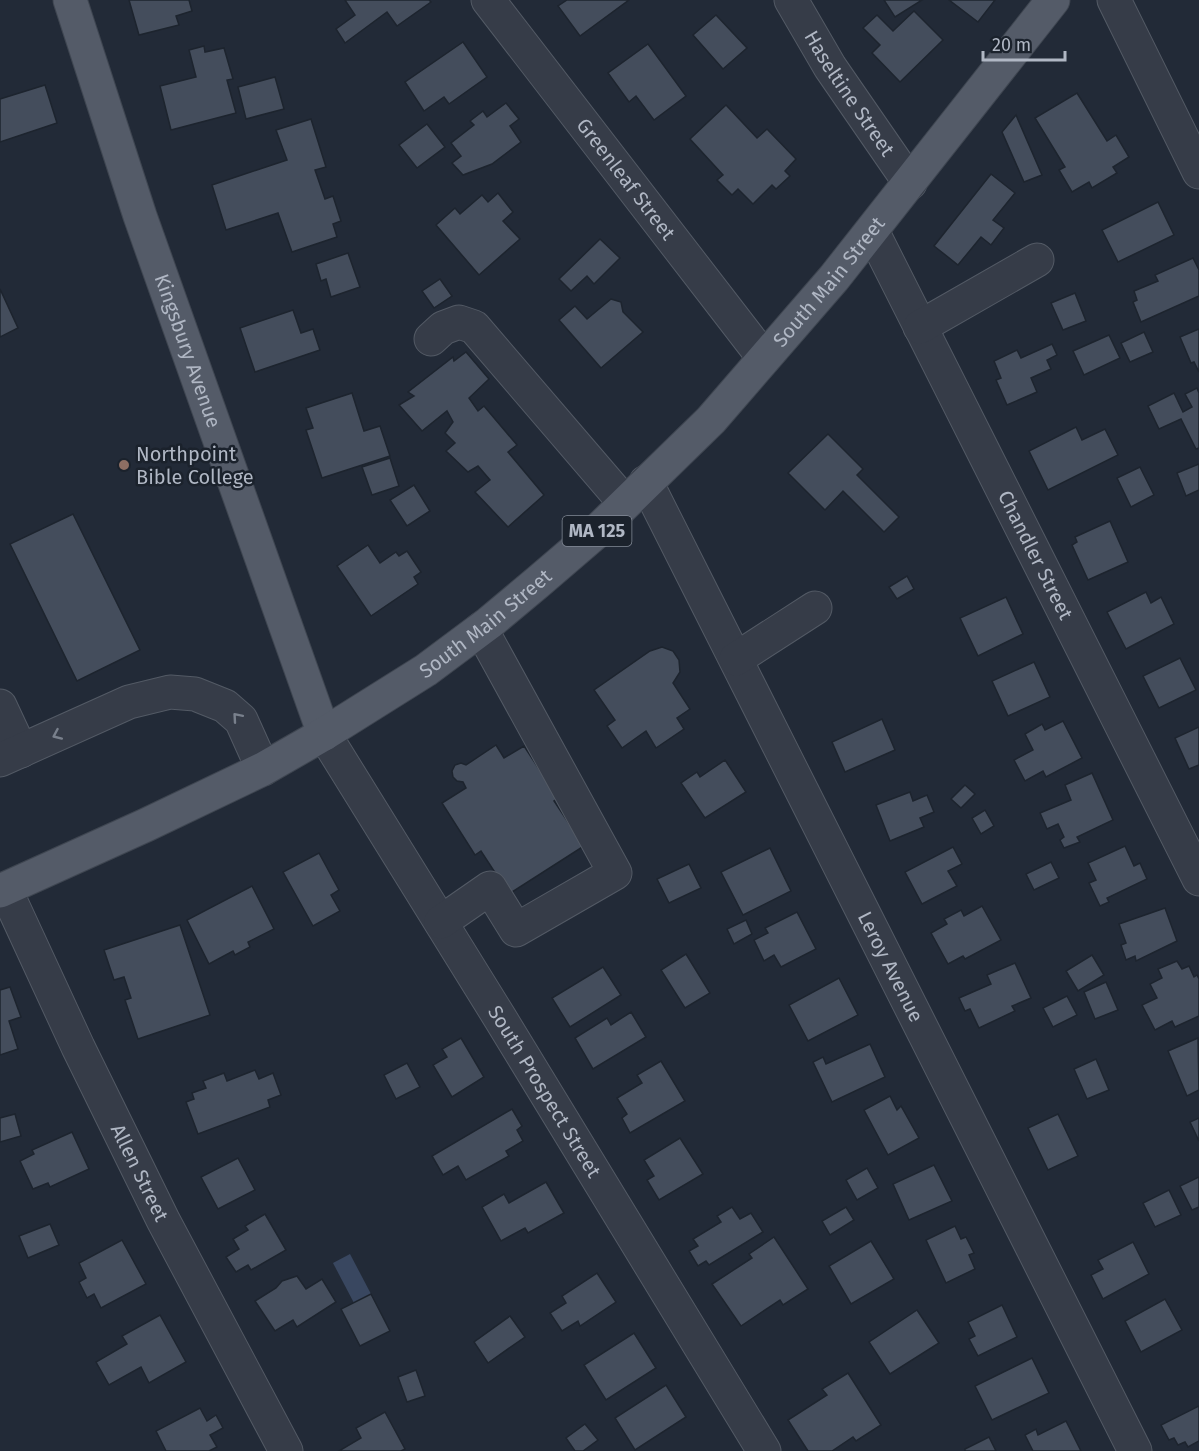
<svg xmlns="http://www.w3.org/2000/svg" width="1199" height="1451" viewBox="0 0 1199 1451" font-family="'Fira Sans',sans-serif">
<rect width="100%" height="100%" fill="#222a37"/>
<!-- water -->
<polygon fill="#394760" points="350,1254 371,1294 354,1303 333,1263"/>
<!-- building -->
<g fill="#444d5c" stroke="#1d242e" stroke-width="1.5">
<polygon points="129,0 189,0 192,11 176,16 179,25 139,35"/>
<polygon points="345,0 429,0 431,2 397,26 387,12 345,43 336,29 355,15"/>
<polygon points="567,0 629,0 580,36 558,6"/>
<polygon points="884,0 922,0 895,17"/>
<polygon points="949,0 995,0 978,22"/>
<polygon points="914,11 943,40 900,82 872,53 880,45 863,28 877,15 893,31"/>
<polygon points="716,15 747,48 723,69 693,35"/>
<polygon points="463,42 487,77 449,104 444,97 424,111 405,82"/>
<polygon points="648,44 686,96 654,120 636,96 629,102 608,73"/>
<polygon points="204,46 205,52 224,48 233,79 227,80 236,113 171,130 160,86 196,77 189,50"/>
<polygon points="275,77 284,109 246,119 238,87"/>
<polygon points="45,85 57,123 0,142 0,99"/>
<polygon points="1077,93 1107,141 1116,135 1129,157 1113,167 1117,173 1092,188 1089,182 1072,192 1059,170 1065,167 1035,118"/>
<polygon points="506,103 519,119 510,126 521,142 492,164 463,175 452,163 461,156 451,143 474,125 470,121 483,111 487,117"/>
<polygon points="726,105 757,138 767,129 796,159 785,171 790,176 776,189 772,185 753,204 738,189 732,195 717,180 723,175 690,139"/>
<polygon points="1016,115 1042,175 1024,182 1002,132"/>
<polygon points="311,119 326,167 315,170 325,199 333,196 341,221 333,224 337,237 292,252 278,213 226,230 212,185 287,160 276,130"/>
<polygon points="427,124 445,147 417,168 399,145"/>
<polygon points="991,174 1015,193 993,220 1004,228 991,245 981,237 958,265 934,246"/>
<polygon points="498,193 513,212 503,221 520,239 479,275 436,225 455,208 460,214 482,195 488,202"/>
<polygon points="1158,202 1174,235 1118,262 1102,230"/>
<polygon points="600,239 620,258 594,284 587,276 571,291 559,279"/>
<polygon points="348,253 360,287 331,297 326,279 321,281 316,264"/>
<polygon points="1193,258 1199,270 1199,296 1141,322 1133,302 1137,300 1134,291 1158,281 1155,275"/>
<polygon points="440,279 452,296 434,308 422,291"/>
<polygon points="0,289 18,328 0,337"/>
<polygon points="1075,293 1086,321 1063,330 1051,303"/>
<polygon points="611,299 621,302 623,312 643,332 601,368 559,320 575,306 587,319"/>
<polygon points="293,310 301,333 313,329 320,350 255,372 240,328"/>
<polygon points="1199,329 1199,372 1194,362 1191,363 1180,337"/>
<polygon points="1144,332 1153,352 1130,362 1121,343"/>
<polygon points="1109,335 1120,358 1084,375 1073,351"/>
<polygon points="1052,344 1057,355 1047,360 1051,369 1031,378 1037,392 1007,405 996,380 1001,378 994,361 1017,350 1021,358"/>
<polygon points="466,352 489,379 469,398 478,411 484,406 517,445 508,452 544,495 508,527 475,492 490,480 478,466 468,472 446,451 455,443 445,433 453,422 447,411 422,431 399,405 414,396 408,392 453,357 454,361"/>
<polygon points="1197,388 1199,393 1199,448 1196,449 1181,419 1159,429 1148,406 1174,393 1183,412 1192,407 1185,394"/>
<polygon points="352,393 364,431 380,426 390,456 322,478 306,430 313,428 306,408"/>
<polygon points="1076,427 1082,440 1105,429 1118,455 1048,490 1029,451"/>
<polygon points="828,434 863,469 857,475 899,517 884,532 843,491 825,510 788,473"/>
<polygon points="390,458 399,486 372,495 362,467"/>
<polygon points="1199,464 1199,490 1186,496 1177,473"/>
<polygon points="1140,467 1154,495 1131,507 1117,478"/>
<polygon points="414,485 430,511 407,526 390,500"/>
<polygon points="73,514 140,650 77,681 10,544"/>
<polygon points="1110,521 1128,562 1088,580 1072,545 1077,542 1075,537"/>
<polygon points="368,545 380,563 396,552 399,556 407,551 421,572 414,577 418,584 371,616 337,566"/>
<polygon points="907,576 914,589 897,599 889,587"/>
<polygon points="1146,592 1151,603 1161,597 1174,624 1126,649 1107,612"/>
<polygon points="1006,597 1023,634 978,656 960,618"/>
<polygon points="662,647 673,651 679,660 680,672 673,683 690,709 677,718 684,729 656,748 646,731 622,748 607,726 615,720 594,690 650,651"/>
<polygon points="1180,658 1196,690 1159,708 1143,676"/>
<polygon points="1034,662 1050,697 1008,716 992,681"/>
<polygon points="882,719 895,750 845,772 832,742"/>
<polygon points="1063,721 1082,758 1046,777 1043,771 1025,781 1014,760 1033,750 1025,734 1042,724 1045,730"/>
<polygon points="1199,727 1199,765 1189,769 1175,738"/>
<polygon points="496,745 504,758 524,746 558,798 554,801 584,846 509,894 481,851 475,855 442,803 466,788 463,782 457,781 453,777 452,771 455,765 461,763 466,765"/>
<polygon points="725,760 746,792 705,818 681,783 697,772 700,777"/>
<polygon points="1092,773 1113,820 1077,837 1080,842 1064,848 1060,840 1064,837 1058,824 1047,829 1040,813 1071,800 1065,785"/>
<polygon points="965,785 975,794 961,808 951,799"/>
<polygon points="910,792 913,801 927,795 934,812 920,818 924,827 890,841 876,805"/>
<polygon points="985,810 994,826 981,834 972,818"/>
<polygon points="1125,846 1134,866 1140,863 1147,879 1107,898 1109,902 1100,906 1089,883 1096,880 1088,863"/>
<polygon points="953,847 962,864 948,871 957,886 922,904 905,872"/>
<polygon points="770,848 791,891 743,915 721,872"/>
<polygon points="319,853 339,890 331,895 340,911 313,926 283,872"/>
<polygon points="1051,862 1059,878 1034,890 1026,874"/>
<polygon points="689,864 701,888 669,903 657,879"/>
<polygon points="252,886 274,929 248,942 250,947 235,955 233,951 209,964 187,920"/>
<polygon points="982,906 1001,940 965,959 963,956 948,964 931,933 947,924 944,919 961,910 964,916"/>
<polygon points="1165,908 1177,941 1136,961 1135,956 1126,960 1121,945 1126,943 1119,924"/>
<polygon points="797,912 816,949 781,967 774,955 764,961 754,940 768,933 765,928"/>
<polygon points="746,920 752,934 734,944 727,929"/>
<polygon points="180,925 210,1015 138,1039 125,1000 131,998 124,977 114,980 104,950"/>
<polygon points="686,954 710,993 685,1008 661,970"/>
<polygon points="1092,955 1104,975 1078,991 1066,971"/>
<polygon points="1177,961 1182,969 1189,966 1194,977 1197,975 1199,979 1199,1016 1175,1027 1172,1021 1155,1030 1142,1005 1157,998 1150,984 1162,978 1158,969"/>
<polygon points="1015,963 1031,998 1012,1006 1015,1011 979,1028 970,1009 965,1011 959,998 991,984 987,975"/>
<polygon points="603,967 621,995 570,1027 552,998"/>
<polygon points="839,978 858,1015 808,1041 789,1005"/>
<polygon points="1106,982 1118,1010 1095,1019 1084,992"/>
<polygon points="10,987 21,1017 9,1021 18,1049 0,1055 0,990"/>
<polygon points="1067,996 1077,1015 1053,1027 1043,1008"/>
<polygon points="631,1012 646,1037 593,1069 575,1038 607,1018 611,1025"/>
<polygon points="461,1038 484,1077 452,1097 433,1065 447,1057 442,1049"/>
<polygon points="1198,1038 1199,1090 1187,1096 1168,1051"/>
<polygon points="870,1044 885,1077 832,1102 813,1062 823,1057 826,1064"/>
<polygon points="1096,1059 1109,1090 1087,1099 1074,1069"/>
<polygon points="661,1061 685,1101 630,1133 622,1118 627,1114 617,1098 642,1083 637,1075"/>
<polygon points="407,1063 420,1087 396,1099 384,1075"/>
<polygon points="255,1070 259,1079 273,1073 281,1095 268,1100 270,1107 198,1134 186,1102 194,1099 192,1093 206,1088 203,1081 224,1073 227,1081"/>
<polygon points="890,1096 897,1110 901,1106 919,1138 888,1155 864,1110"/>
<polygon points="512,1109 522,1126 517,1130 523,1141 506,1151 509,1156 466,1180 458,1166 443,1175 432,1156"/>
<polygon points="15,1114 21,1136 0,1142 0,1118"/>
<polygon points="1058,1114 1078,1156 1048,1170 1028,1128"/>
<polygon points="1199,1118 1199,1141 1190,1122"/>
<polygon points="72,1132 89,1169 50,1187 48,1183 33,1189 20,1161 34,1154 32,1150"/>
<polygon points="680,1138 703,1174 659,1200 647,1180 654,1176 644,1160"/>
<polygon points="238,1158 255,1190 218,1209 201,1177"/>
<polygon points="934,1165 952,1201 909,1220 893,1184"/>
<polygon points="867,1168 878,1188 857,1200 846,1180"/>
<polygon points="1199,1177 1199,1207 1192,1210 1180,1186"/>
<polygon points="546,1182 564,1213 528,1233 525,1228 501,1241 482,1207 504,1194 509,1203"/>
<polygon points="1169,1190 1181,1215 1155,1227 1143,1203"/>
<polygon points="732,1207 740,1219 751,1213 763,1232 709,1265 706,1261 698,1266 689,1251 698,1246 693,1239 721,1222 717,1216"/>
<polygon points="846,1207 854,1220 830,1235 822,1221"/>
<polygon points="265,1214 286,1250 251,1270 248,1265 236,1272 226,1257 239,1249 233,1239 248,1230 245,1226"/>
<polygon points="50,1224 59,1245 28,1258 19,1236"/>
<polygon points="955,1226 961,1239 966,1237 974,1253 969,1255 975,1269 946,1283 926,1240"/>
<polygon points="774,1237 808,1289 783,1305 780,1300 741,1326 712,1284 752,1258 749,1254"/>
<polygon points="122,1240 146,1284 101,1308 94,1294 87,1298 79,1282 86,1278 79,1263"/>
<polygon points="871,1241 894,1279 851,1304 829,1266"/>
<polygon points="1133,1242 1149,1274 1103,1299 1091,1275 1103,1269 1098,1260"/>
<polygon points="597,1273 616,1302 580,1326 578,1321 562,1331 550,1313 566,1303 562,1296"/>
<polygon points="297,1276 306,1289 322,1279 336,1302 297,1327 293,1320 275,1331 255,1301 276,1288 282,1281"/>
<polygon points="371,1294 390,1331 360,1346 341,1309"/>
<polygon points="1165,1299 1182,1330 1141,1352 1125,1321"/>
<polygon points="1002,1305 1017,1337 978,1356 969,1339 975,1336 968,1322"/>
<polygon points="917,1310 939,1343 890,1374 869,1342"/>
<polygon points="160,1315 186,1362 149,1383 141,1367 109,1385 96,1362 127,1344 122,1336"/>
<polygon points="510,1316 525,1337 488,1363 474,1342"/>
<polygon points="634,1333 656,1368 606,1400 584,1365"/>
<polygon points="1032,1358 1049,1393 992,1420 975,1386"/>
<polygon points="416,1370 425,1396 407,1402 398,1377"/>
<polygon points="848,1373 881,1425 856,1441 853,1437 832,1451 808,1451 788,1420 827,1395 822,1389"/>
<polygon points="666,1385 686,1417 635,1450 615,1418"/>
<polygon points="1199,1406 1199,1441 1188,1447 1185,1442 1178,1445 1174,1438 1169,1440 1161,1425"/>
<polygon points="200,1408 207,1421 216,1415 223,1428 210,1435 217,1447 209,1451 166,1451 156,1431"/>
<polygon points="385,1412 405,1449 401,1451 339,1451 361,1438 356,1428"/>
<polygon points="1066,1421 1081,1451 1033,1451 1025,1435 1036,1429 1038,1435"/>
<polygon points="585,1424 598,1440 583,1451 575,1451 566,1438"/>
<polygon points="989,1437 996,1451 965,1451 965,1449"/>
</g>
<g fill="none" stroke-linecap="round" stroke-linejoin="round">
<defs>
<g id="minor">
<path id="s1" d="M 488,0 L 764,358"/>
<path id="s2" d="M 791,0 L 830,67 L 910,183"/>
<polyline points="1114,0 1199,172"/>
<path id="s3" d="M 872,231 L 1199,879"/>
<polyline points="920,327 1037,260"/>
<polyline points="431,339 443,328 459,322 474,327 625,503"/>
<path id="s4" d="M 646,482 L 1135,1451"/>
<polyline points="736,659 815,608"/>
<polyline points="0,706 21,751"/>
<path id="s5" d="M 324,734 L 500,1018 L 764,1451"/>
<polyline points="0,760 129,702 170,692 195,694 225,706 241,720 263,769"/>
<path id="s6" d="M 5,889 L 78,1047 L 163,1220 L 286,1451"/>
<polyline points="441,922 490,888 516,930 615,873 481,629"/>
</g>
<g id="major">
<path id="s7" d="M 70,0 L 140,216 L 324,734"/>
<path id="s8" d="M 0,891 L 146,825 L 263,769 L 324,734 L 426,670 L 489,623 L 538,582 L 594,534 L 711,420 L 834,278 L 1053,0"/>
</g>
</defs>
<!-- minor casing -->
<use href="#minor" stroke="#535a65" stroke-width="35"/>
<!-- major casing -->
<use href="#major" stroke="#3f4651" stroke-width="35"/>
<!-- minor -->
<use href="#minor" stroke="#363c48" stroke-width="33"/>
<!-- major -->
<use href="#major" stroke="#545b68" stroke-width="33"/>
</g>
<!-- one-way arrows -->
<defs><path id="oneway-chevron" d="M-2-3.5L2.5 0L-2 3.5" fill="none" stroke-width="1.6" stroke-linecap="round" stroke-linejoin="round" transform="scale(1.5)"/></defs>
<g stroke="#79808c">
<use href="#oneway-chevron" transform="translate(237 717) rotate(-131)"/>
<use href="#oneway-chevron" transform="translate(57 735) rotate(156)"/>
</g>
<!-- markers -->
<circle fill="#8d6e63" stroke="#1b222c" stroke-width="2" cx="124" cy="465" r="6"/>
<g text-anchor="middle" stroke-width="5" stroke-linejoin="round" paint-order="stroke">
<!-- shield labels -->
<rect fill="#1b222c" stroke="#838a96" stroke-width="1.5" x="562.5" y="516" width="69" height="30" rx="4.5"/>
<g font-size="18" font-weight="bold" fill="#b0b7c4">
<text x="597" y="537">MA 125</text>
</g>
<!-- street labels -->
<g font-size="20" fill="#b0b7c4" stroke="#1b222c">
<text dy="7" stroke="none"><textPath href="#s2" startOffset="110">Haseltine Street</textPath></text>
<text dy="7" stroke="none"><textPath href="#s1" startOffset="226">Greenleaf Street</textPath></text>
<text dy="7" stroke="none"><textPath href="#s8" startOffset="1042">South Main Street</textPath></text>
<text dy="7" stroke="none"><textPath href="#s7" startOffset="370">Kingsbury Avenue</textPath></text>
<text dy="7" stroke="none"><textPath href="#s3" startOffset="363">Chandler Street</textPath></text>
<text dy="7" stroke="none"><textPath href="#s8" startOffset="556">South Main Street</textPath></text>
<text dy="7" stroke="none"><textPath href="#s4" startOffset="543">Leroy Avenue</textPath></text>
<text dy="7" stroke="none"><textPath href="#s5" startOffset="420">South Prospect Street</textPath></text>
<text dy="7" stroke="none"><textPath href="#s6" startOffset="314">Allen Street</textPath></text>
</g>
<!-- poi labels -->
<g font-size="20" fill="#b0b7c4" stroke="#1b222c" text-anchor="start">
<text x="136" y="461">Northpoint<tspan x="136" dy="23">Bible College</tspan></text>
</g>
</g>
<!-- scale -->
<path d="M983 51v9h82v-9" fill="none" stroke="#b0b7c4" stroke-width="3"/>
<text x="992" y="51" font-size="18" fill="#b0b7c4" stroke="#1b222c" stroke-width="4.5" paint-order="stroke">20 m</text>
</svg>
